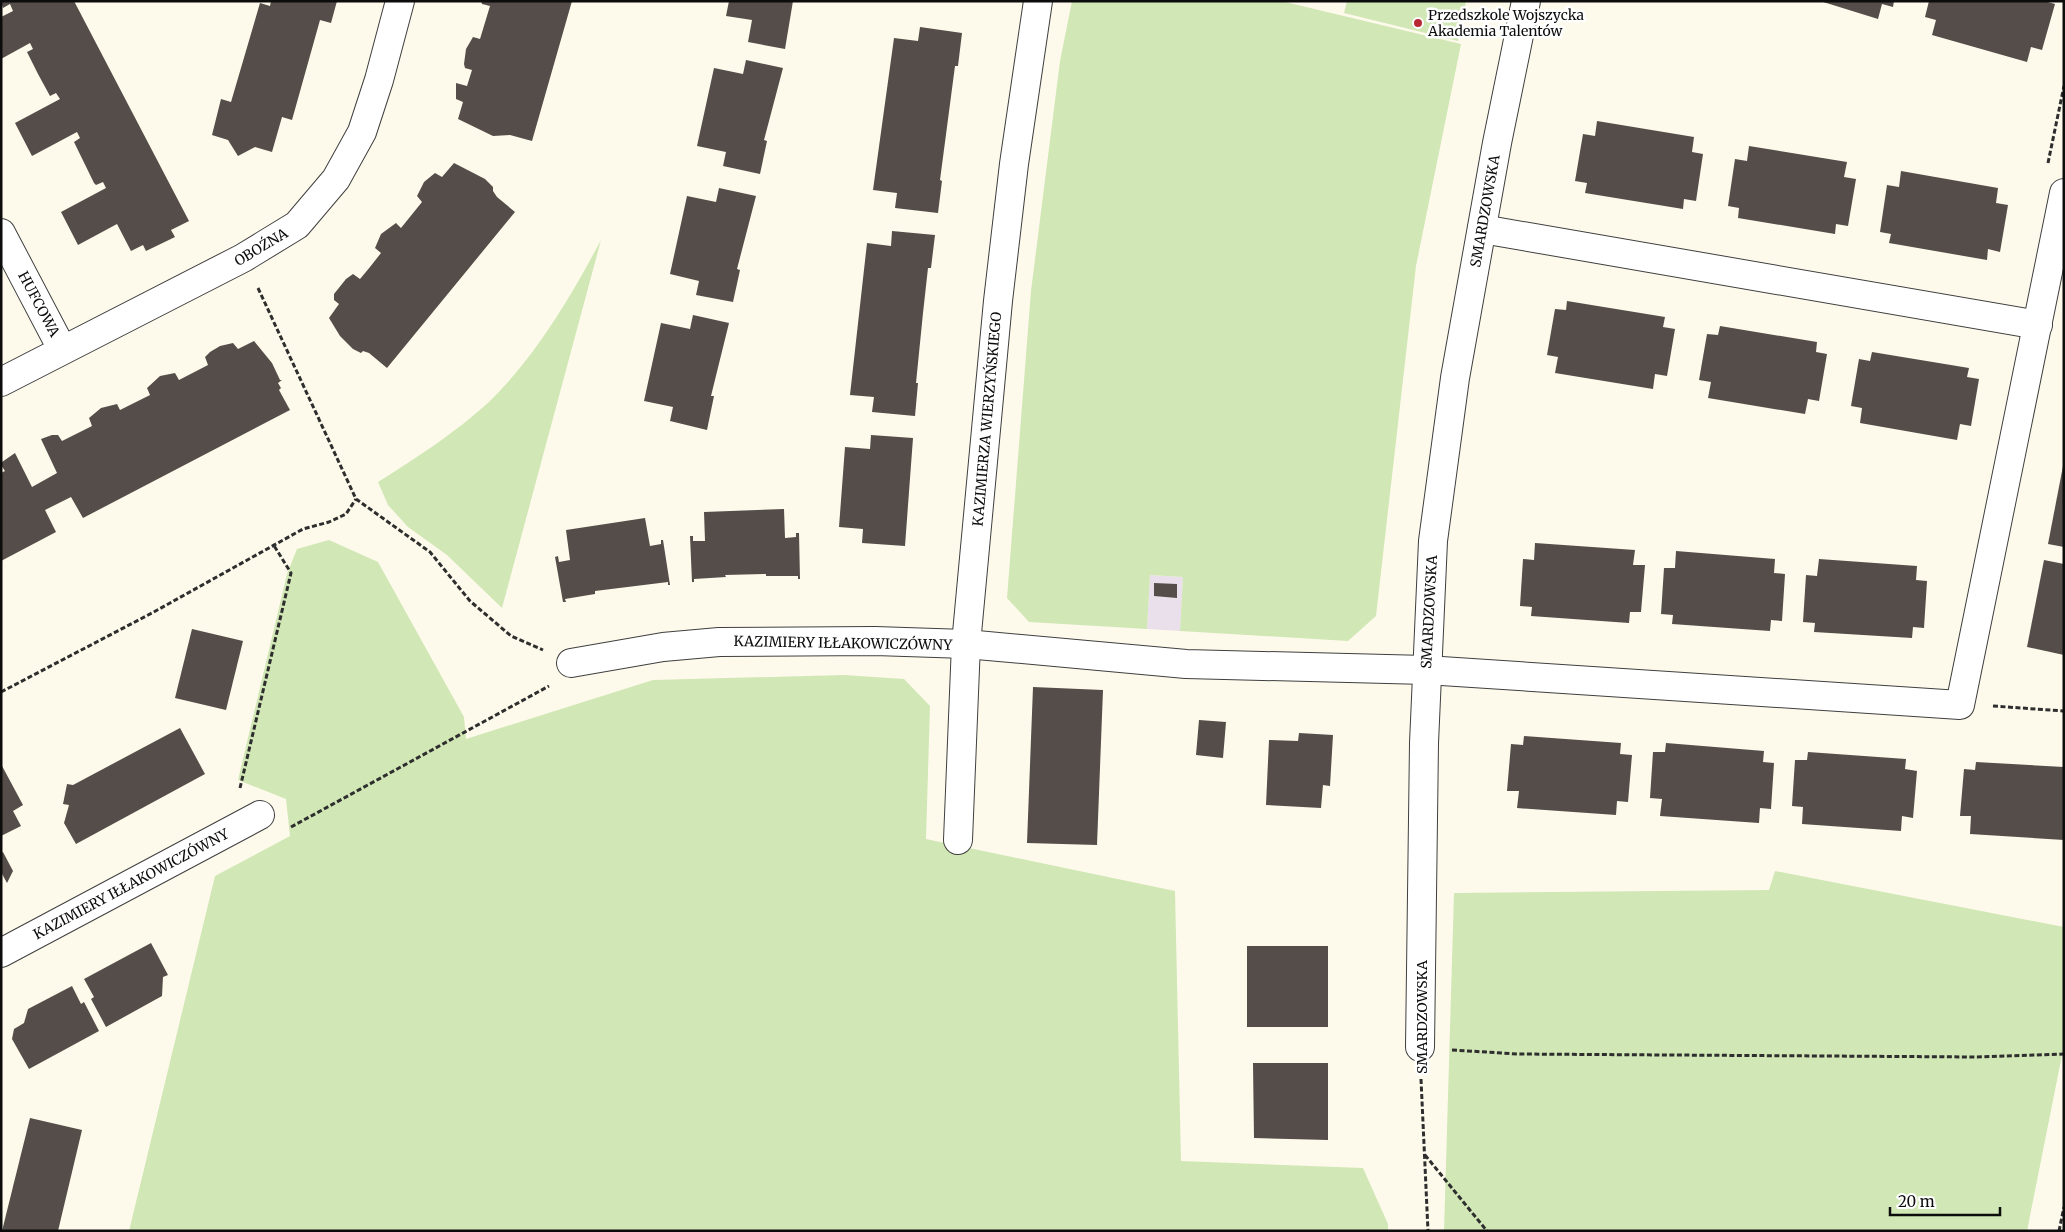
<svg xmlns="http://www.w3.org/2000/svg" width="2065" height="1232" viewBox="0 0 2065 1232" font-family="Merriweather,serif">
<rect width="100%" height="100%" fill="#fefaeb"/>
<!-- industrial -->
<polygon fill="#e9e0eb" points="1150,575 1183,577 1180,631 1147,629"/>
<!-- green -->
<g fill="#d1e7b6">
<polygon points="1072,1 1281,1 1461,44 1416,266 1376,616 1348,641 1180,631 1183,577 1150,575 1147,629 1029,622 1007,598 1031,291 1060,61"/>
<polygon points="1347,1 1466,1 1458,41 1344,13"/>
<path d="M 601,240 L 502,608 L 447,555 L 408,527 L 388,505 L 378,482 C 416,458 455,433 489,402 C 536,356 570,298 601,240 Z"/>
<polygon points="329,540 378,562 464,717 466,739 653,680 844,675 904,679 930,706 926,839 1175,891 1181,1161 1363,1168 1388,1224 1388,1231 129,1231 215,876 290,836 286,799 238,780 287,574 297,549"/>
<polygon points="1775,871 2064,927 2064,1045 2027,1231 1444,1231 1454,893 1769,890"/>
</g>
<!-- building -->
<g fill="#544d49">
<polygon points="1,1 74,1 189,221 171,230 175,237 146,251 143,245 131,251 117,224 78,245 61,212 106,188 103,182 96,185 94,183 74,142 80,138 77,132 32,156 15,123 60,99 56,93 50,96 38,74 27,52 33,49 30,43 1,59 1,17 13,11 10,4 3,8"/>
<polygon points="271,1 337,1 331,23 320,20 292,120 282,117 272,152 255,147 238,156 228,140 212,135 221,99 231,102 260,3 270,6"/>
<polygon points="481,1 572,1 532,141 510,135 493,136 458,119 463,102 456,99 456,83 467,86 472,70 465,68 464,64 466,49 473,37 480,39 490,6 482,4"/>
<polygon points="729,1 793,1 785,49 748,42 752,20 726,16"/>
<polygon points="1820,1 1894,1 1893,7 1882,4 1878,19"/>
<polygon points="1929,1 2044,1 2055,4 2042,50 2031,47 2027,62 1932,35 1936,20 1925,17"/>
<polygon points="920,27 962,33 958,66 955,66 940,180 942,181 938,213 895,208 897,193 873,190 894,38 918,41"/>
<polygon points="746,60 783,68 764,140 767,141 760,174 723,166 726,152 697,146 714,68 743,74"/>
<polygon points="1597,121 1694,137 1692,152 1703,154 1696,201 1684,199 1683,209 1585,193 1587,183 1575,181 1583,134 1595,136"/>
<polygon points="1749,146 1847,162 1844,177 1856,179 1848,226 1836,224 1835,234 1738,218 1739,208 1728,206 1735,159 1747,161"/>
<polygon points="454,163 485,179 493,187 493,191 497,197 515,212 387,368 369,353 363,351 361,353 353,349 340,336 329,318 339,304 334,300 334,294 346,279 353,274 360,279 370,267 381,253 375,248 381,234 396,223 401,228 422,202 417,196 424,182 435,173 442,177"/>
<polygon points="1901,171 1998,188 1996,203 2008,205 2000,252 1988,249 1987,260 1889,243 1891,234 1880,232 1887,185 1899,187"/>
<polygon points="719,188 756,196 737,269 740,270 733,302 696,295 699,281 670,274 687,196 716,202"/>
<polygon points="892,231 935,235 931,268 928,268 923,313 916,383 918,383 915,416 872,412 874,397 850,395 867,243 891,246"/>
<polygon points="1567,301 1665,317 1663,327 1675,329 1667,376 1655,374 1653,389 1555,373 1558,357 1547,355 1555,309 1566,310"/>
<polygon points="693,315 729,323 711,396 714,396 707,430 670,421 673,407 644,401 661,323 690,329"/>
<polygon points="1720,326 1817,342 1816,352 1827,354 1819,401 1808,399 1805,414 1708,398 1711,382 1699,380 1707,334 1718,335"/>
<polygon points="254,341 272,363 280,380 282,380 278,383 281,388 279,390 290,410 83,518 71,497 45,510 56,532 1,561 1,473 5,471 1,465 2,462 15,453 32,487 57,473 41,439 52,435 58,435 62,441 92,426 89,418 101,408 117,404 120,410 150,395 147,388 160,376 175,373 179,380 208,365 205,357 210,352 220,346 233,343 238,349"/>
<polygon points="1872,352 1969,368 1967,377 1979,379 1971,426 1960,424 1957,440 1860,423 1862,408 1851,406 1859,359 1870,361"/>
<polygon points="871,435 913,438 905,546 862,543 863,529 839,527 845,447 870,449"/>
<polygon points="2063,466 2064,466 2064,547 2048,544"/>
<polygon points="784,509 785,538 796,537 796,533 799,533 800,579 798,579 798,576 766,576 766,574 725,575 726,577 694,579 694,582 692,582 690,536 693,536 693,541 705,541 704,512"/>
<polygon points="645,518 650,546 661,544 661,540 663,540 670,585 668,585 668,582 595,591 595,594 565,599 566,602 563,602 555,557 558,556 559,562 570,560 566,530"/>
<polygon points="1535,543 1635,550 1633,565 1645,565 1641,612 1630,612 1629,623 1531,616 1532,607 1520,606 1523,559 1534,560"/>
<polygon points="1676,551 1775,559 1774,573 1785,574 1782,621 1771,620 1770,631 1672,624 1673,615 1661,614 1664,568 1675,568"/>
<polygon points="1819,559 1917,566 1916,580 1927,581 1924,628 1913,627 1912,638 1814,632 1815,623 1803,622 1806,575 1817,576"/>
<polygon points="2044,560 2064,564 2064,655 2027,647"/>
<polygon points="1154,583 1177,584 1177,598 1154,596"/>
<polygon points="192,629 243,641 226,710 175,698"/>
<polygon points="1033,687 1103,690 1097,845 1027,843"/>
<polygon points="1199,720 1226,722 1223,758 1196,755"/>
<polygon points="180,728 205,774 76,844 64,823 69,805 63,804 67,784 73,785"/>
<polygon points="1299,733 1333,735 1330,786 1323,785 1321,808 1266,805 1269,740 1298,741"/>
<polygon points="1524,736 1621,743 1620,754 1632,755 1628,802 1617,801 1616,815 1517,808 1519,791 1507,791 1511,744 1523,745"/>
<polygon points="1666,743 1764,751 1763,762 1774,763 1771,809 1760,808 1759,823 1660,816 1662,799 1650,798 1653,752 1665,752"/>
<polygon points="1808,752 1906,759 1905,769 1917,771 1913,818 1902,816 1901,831 1802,824 1803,807 1792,806 1795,760 1807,760"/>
<polygon points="1976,762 2064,767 2064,840 1970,834 1971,816 1960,816 1964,769 1975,770"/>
<polygon points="1,764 23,805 13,811 21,826 1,836"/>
<polygon points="3,852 13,871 7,883 1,872 1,853"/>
<polygon points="151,943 168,975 163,977 162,996 106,1027 91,999 94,997 84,979"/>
<rect x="1247" y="946" width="81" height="81"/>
<polygon points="72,986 81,1004 84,1002 99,1031 29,1069 12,1039 14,1029 24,1023 28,1009"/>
<polygon points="1253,1063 1328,1063 1328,1140 1254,1138"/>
<polygon points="30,1118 82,1130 58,1231 2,1231"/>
</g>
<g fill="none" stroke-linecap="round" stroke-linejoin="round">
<defs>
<g id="street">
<polyline points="1482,229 2038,325"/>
<polyline points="1,233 62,349"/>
<polyline points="1,382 243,258 297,225 336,179 362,132 379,80 400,1"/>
<polyline points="571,663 663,647 719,642 875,641 966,644 1186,664 1426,670 1960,705 2064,193"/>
<polyline points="958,840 966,644 998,301 1014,164 1038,1"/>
<polyline points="1,953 260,815"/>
<polyline points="1420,1047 1424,743 1433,541 1455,378 1497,143 1526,1"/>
</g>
</defs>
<!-- street casing -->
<use href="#street" stroke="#3f3f3f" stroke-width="30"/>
<!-- path -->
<g stroke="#2e2e2e" stroke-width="3" stroke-dasharray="5 2.5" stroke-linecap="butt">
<polyline points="2048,163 2064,86"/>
<polyline points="258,288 356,499 430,552 470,601 511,636 543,650"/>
<polyline points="1,692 152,613 303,529 329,522 346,514 356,499"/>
<polyline points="1993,706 2064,711"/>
<polyline points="240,788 291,573 273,544"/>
<polyline points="291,827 549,686"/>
<polyline points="1452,1050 1518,1054 1977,1057 2064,1054"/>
<polyline points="1421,1079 1428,1231"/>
<polyline points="1425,1155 1487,1231"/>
<polyline points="2059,1231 2064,1207"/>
</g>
<!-- street -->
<use href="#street" stroke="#fff" stroke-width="28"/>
</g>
<!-- markers -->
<circle fill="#b72833" stroke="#fff" stroke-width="2" cx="1418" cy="23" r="5"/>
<g text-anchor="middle" stroke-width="5" stroke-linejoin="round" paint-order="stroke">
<!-- poi labels -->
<g font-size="14" fill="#0c0c0c" stroke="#fff" text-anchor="start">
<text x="1428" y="20">Przedszkole Wojszycka<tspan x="1428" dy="16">Akademia Talentów</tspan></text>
</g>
<!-- street labels -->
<g font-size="14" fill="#0c0c0c" stroke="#fff">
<text transform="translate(1485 211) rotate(-80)" y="5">SMARDZOWSKA</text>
<text transform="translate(261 247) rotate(-31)" y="5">OBOŹNA</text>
<text transform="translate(39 304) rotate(62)" y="5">HUFCOWA</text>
<text transform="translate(987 419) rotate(-85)" y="5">KAZIMIERZA WIERZYŃSKIEGO</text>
<text transform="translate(1429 612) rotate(-87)" y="5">SMARDZOWSKA</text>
<text transform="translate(843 643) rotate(1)" y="5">KAZIMIERY IŁŁAKOWICZÓWNY</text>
<text transform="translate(131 884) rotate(-28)" y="5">KAZIMIERY IŁŁAKOWICZÓWNY</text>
<text transform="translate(1422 1017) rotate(-90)" y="5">SMARDZOWSKA</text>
</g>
</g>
<!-- border -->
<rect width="2065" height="1232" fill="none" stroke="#0c0c0c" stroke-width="5"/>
<!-- scale -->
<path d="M1890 1207v8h110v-8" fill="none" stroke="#0c0c0c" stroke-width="2.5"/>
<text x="1898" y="1207" font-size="15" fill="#0c0c0c" stroke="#ffffff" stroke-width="4" paint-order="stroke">20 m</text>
</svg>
